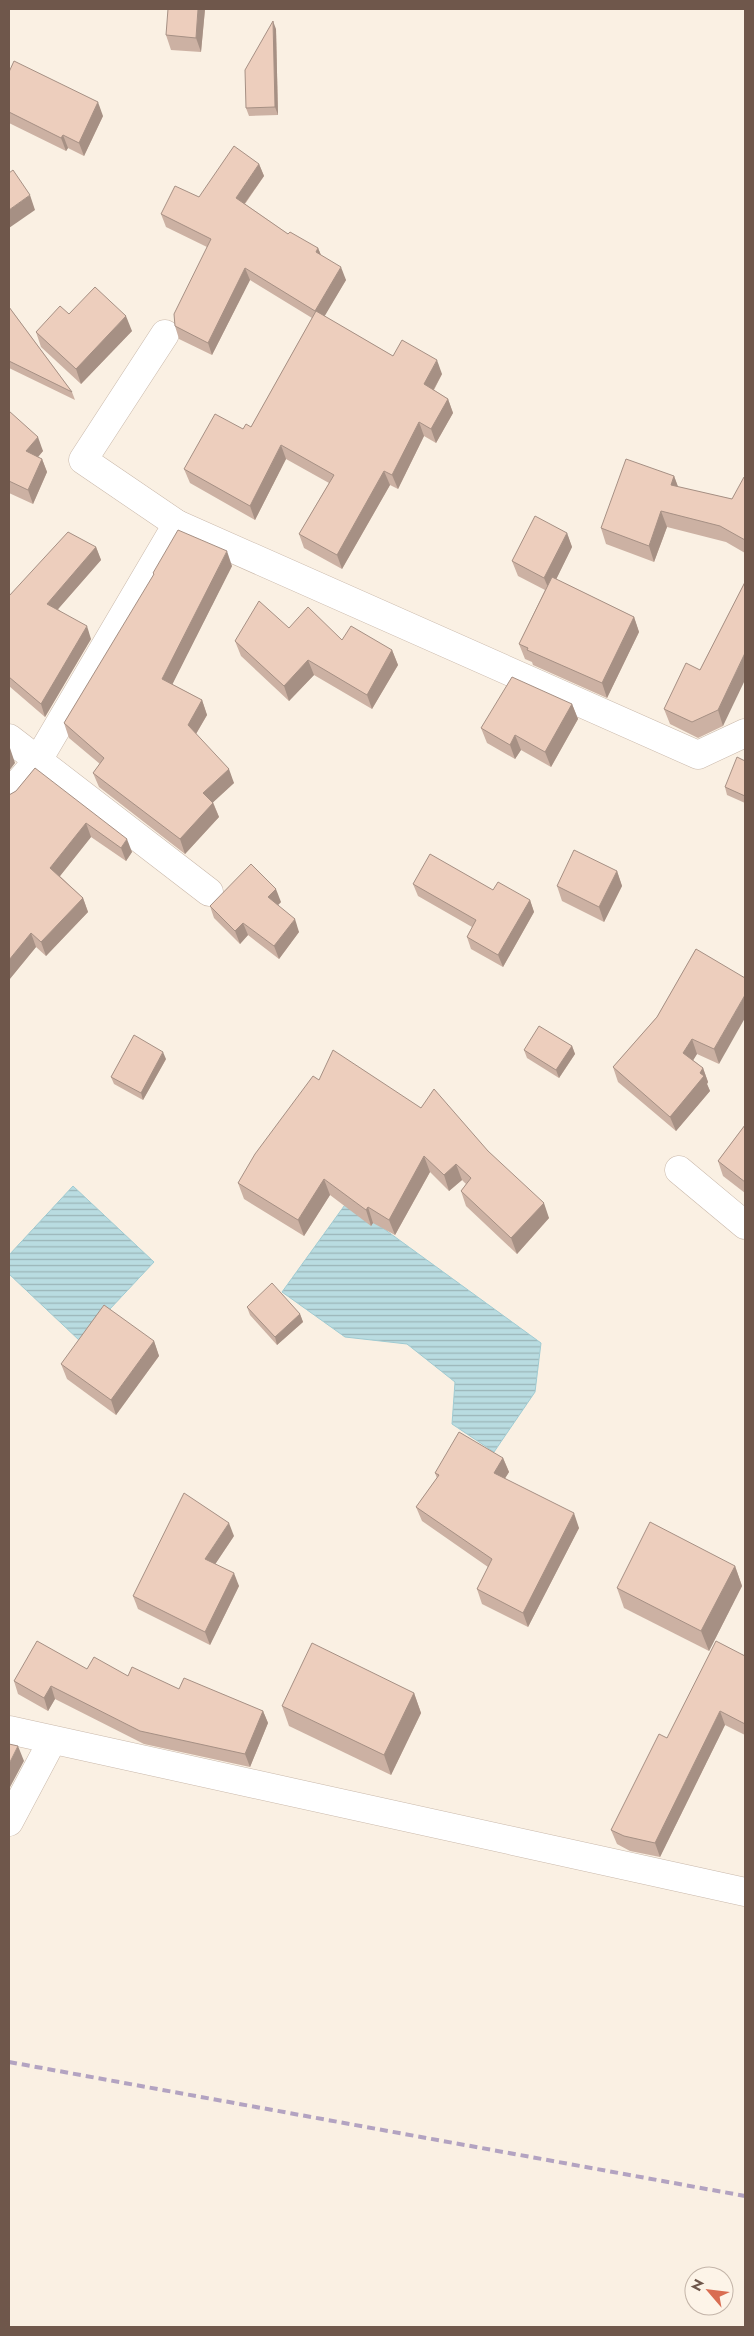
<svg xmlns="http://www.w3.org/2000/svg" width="754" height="2336" viewBox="0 0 754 2336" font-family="Jost,sans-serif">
<defs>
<pattern id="water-rules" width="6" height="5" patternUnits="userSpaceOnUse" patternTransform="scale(1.25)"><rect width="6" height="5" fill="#b9dce1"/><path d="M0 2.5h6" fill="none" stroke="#9bb5b8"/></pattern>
</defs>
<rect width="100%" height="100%" fill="#faf0e3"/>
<!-- water -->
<g fill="url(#water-rules)" stroke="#a0cbd2">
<polygon points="73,1186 154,1262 80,1341 9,1274 9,1255"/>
<polygon points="347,1202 541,1343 535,1392 494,1452 452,1424 455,1382 407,1344 345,1337 282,1292"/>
</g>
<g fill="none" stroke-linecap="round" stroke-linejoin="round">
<defs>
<g id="minor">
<polyline points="165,334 83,460 177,524 698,755 745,733"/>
<polyline points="9,738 209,892"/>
<polyline points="9,794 38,760 177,524"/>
<polyline points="679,1170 745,1225"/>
<polyline points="9,1730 745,1892"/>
<polyline points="9,1822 52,1741"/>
</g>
</defs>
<!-- minor casing -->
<use href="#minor" stroke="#c9b8aa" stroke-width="29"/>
<!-- minor -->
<use href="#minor" stroke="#fff" stroke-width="28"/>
<!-- rail -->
<polyline stroke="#b3a3c1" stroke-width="4" stroke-dasharray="8 5" stroke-linecap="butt" points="9,2062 745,2196"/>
</g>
<!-- wall -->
<g fill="#ccb1a3">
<polygon points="205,9 201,52 171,50 166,35"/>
<polygon points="276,29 278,115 249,116 246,108"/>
<polygon points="9,72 103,116 84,156 68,148 66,151 9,123"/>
<polygon points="259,164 264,176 245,204 288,234 318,248 321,255 346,280 324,316 393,356 442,374 434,390 448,399 453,413 436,443 424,436 398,489 390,485 342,569 304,548 299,534 329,483 286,459 255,520 190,483 184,469 243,429 251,427 312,318 250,280 212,355 179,339 175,326 207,247 166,227 161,214 199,197"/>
<polygon points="9,307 72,392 75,400 9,368"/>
<polygon points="69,314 132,331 81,384 41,347 36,332"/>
<polygon points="9,411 43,451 38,457 42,459 47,472 33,504 9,493"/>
<polygon points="674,476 678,487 732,499 745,478 745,553 726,542 667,527 654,562 606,544 601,528"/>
<polygon points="567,533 572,547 556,579 634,617 639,632 607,698 533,665 532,662 525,659 519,644 545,590 518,576 512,561"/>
<polygon points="96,547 101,560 58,609 91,639 45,717 9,686 9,596"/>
<polygon points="232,566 172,684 202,700 207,715 196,734 234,783 213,802 219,817 185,854 99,787 93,773 100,764 69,738 64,723 154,576 153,573"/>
<polygon points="745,582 723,726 698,738 670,724 664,709 700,670"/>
<polygon points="289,628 392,650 398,665 372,709 314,675 289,701 241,656 235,641"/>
<polygon points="572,704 578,719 551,767 521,750 515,759 487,743 481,728"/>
<polygon points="745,761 745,803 727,795 725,787"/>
<polygon points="35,768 132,852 126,861 91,837 60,876 83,898 88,912 46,956 36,947 9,980 9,795 16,791"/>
<polygon points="617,871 622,886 604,922 562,901 557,886"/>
<polygon points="413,884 530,900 534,912 503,967 471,949 467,937 472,927 418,896"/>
<polygon points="281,902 278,905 299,932 279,959 248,935 240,944 214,918 210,906"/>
<polygon points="696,949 719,1064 697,1054 693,1060 703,1068 708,1082 707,1084 710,1091 676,1131 618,1082 613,1067 657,1017"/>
<polygon points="572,1046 575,1054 559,1078 527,1058 524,1050"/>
<polygon points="166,1059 143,1100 114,1084 111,1077"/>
<polygon points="319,1080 421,1108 488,1151 549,1218 517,1254 466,1206 461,1191 466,1184 462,1180 449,1191 430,1172 395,1235 373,1223 371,1226 330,1195 304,1236 244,1199 238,1183"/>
<polygon points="745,1125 745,1193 723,1176 718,1161"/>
<polygon points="247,1307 300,1314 303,1322 277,1345 250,1315"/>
<polygon points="154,1341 159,1356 116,1415 67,1379 61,1364"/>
<polygon points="503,1458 509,1472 505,1478 579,1528 528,1627 482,1604 477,1589 488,1567 422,1521 416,1507 437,1478 435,1473"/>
<polygon points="234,1536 215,1564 239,1586 210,1645 138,1609 133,1596"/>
<polygon points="735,1566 742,1586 709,1651 624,1608 617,1588"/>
<polygon points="745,1656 745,1735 725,1725 660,1857 630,1851 617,1844 611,1830 667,1738"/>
<polygon points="87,1669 128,1676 263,1711 268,1723 250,1767 144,1744 55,1699 48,1711 18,1694 14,1681"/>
<polygon points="414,1693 421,1713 391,1775 289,1726 282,1706"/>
</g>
<!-- shaded-wall -->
<g fill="#a69084">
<polygon points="198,9 205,9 201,52 196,38"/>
<polygon points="273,21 276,29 278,115 275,107"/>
<polygon points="98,102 103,116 84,156 79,143"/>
<polygon points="63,135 68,148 66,151 61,138"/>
<polygon points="259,164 264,176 240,210 236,198"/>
<polygon points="30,195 35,210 9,228 9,210"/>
<polygon points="318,248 323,260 316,252"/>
<polygon points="341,267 346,280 320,324 315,311"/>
<polygon points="245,268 250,280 212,355 208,343"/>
<polygon points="126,316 132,331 81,384 76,369"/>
<polygon points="437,360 442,374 429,398 424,384"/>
<polygon points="448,399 453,413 436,443 431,429"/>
<polygon points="419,422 424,436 398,489 392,475"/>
<polygon points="38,437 43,451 31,465 26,451"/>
<polygon points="281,445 286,459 255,520 250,506"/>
<polygon points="42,459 47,472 33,504 28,490"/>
<polygon points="384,471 390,485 342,569 337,555"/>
<polygon points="674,476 680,492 671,485"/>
<polygon points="661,511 667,527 654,562 649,546"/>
<polygon points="567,533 572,547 550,592 544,578"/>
<polygon points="96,547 101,560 52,616 47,604"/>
<polygon points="227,551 232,566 168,693 162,679"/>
<polygon points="634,617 639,632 607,698 602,683"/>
<polygon points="87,626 91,639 45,717 41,704"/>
<polygon points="392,650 398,665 372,709 367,695"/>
<polygon points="745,653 745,680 723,726 718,710"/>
<polygon points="308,660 314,675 289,701 284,686"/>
<polygon points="202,700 207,715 193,739 188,725"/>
<polygon points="572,704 578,719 551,767 545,752"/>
<polygon points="515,735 521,750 515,759 510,745"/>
<polygon points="10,748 15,763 9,771 9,750"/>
<polygon points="229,769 234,783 208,807 203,793"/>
<polygon points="213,803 219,817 185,854 180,839"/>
<polygon points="86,823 91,837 56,881 50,868"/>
<polygon points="127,839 132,852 126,861 121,848"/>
<polygon points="617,871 622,886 604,922 599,907"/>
<polygon points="276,889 281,902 273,910 268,897"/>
<polygon points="83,898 88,912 46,956 41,942"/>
<polygon points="530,900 534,912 503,967 498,955"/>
<polygon points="295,919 299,932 279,959 274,946"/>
<polygon points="243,923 248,935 240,944 235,931"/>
<polygon points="31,933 36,947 9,980 9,960"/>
<polygon points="745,995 745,1018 719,1064 714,1049"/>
<polygon points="692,1039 697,1054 689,1067 683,1053"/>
<polygon points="572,1046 575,1054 559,1078 556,1070"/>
<polygon points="163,1052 166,1059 143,1100 141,1093"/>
<polygon points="703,1068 708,1082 707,1084 710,1091 676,1131 670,1117"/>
<polygon points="424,1156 430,1172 395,1235 389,1220"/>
<polygon points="456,1164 462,1180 449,1191 444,1175"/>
<polygon points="324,1179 330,1195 304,1236 298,1220"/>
<polygon points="544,1203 549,1218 517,1254 511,1238"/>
<polygon points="368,1207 373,1223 371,1226 366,1210"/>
<polygon points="300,1314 303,1322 277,1345 275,1337"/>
<polygon points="154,1341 159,1356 116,1415 111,1400"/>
<polygon points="503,1458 509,1472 499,1488 494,1473"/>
<polygon points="574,1513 579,1528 528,1627 523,1613"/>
<polygon points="229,1523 234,1536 210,1572 205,1559"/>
<polygon points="735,1566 742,1586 709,1651 701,1631"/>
<polygon points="234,1573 239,1586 210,1645 205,1632"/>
<polygon points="51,1686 55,1699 48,1711 44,1698"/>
<polygon points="414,1693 421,1713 391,1775 384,1755"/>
<polygon points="263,1711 268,1723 250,1767 245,1754"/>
<polygon points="720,1711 725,1725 660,1857 655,1843"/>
<polygon points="18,1746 24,1761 9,1789 9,1764"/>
</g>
<!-- building -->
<g fill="#edcebd" stroke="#a69084">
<polygon points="168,9 198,9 196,38 166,35"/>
<polygon points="273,21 275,107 246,108 245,70"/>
<polygon points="14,61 98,102 79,143 63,135 61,138 9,112 9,72"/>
<polygon points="234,146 259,164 236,198 288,234 290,232 318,248 316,252 341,267 315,311 245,268 208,343 175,326 174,314 211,239 161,214 175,186 199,197"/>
<polygon points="13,170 30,195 9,210 9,173"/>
<polygon points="95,287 126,316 76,369 36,332 60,306 69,314"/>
<polygon points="9,307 72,392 9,361"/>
<polygon points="316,311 393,356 402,340 437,360 424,384 448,399 431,429 419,422 392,475 384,471 337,555 299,534 334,475 281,445 250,506 184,469 215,414 243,429 246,424 251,427"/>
<polygon points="9,411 38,437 26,451 42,459 28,490 9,481"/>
<polygon points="626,459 674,476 671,485 732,499 744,477 745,478 745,540 720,526 661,511 649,546 601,528"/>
<polygon points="535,516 567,533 544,578 512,561"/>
<polygon points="178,530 227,551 162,679 202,700 188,725 229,769 203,793 213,803 180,839 93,773 104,758 64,723 154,574 153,573"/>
<polygon points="68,532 96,547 47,604 87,626 41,704 9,677 9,596"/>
<polygon points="552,577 634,617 602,683 527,650 528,648 519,644"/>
<polygon points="745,582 745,653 718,710 692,722 664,709 686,663 700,670"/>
<polygon points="259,601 289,628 308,607 342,640 351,626 392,650 367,695 308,660 284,686 235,641"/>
<polygon points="512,677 572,704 545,752 515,735 510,745 481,728"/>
<polygon points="737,757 745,761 745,796 725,787"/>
<polygon points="35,768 127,839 121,848 86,823 50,868 83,898 41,942 31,933 9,960 9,795 16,791"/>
<polygon points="574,850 617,871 599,907 557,886"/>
<polygon points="430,854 493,890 498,882 530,900 498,955 467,937 476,920 413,884"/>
<polygon points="251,864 276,889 268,897 295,919 274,946 243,923 235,931 210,906"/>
<polygon points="696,949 745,978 745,995 714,1049 692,1039 683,1053 703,1068 700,1073 704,1076 670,1117 613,1067 657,1017"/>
<polygon points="539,1026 572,1046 556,1070 524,1050"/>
<polygon points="134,1035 163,1052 141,1093 111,1077"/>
<polygon points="333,1050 421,1108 434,1089 488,1151 544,1203 511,1238 461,1191 471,1178 456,1164 444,1175 424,1156 389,1220 368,1207 366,1210 324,1179 298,1220 238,1183 255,1154 313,1076 319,1080"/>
<polygon points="745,1125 745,1182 718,1161"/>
<polygon points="272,1283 300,1314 275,1337 247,1307"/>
<polygon points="104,1305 154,1341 111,1400 61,1364"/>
<polygon points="459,1432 503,1458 494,1473 574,1513 523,1613 477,1589 492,1559 416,1507 439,1475 435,1473"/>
<polygon points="184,1493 229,1523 205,1559 234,1573 205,1632 133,1596"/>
<polygon points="650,1522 735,1566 701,1631 617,1588"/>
<polygon points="37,1641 87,1669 94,1657 128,1676 132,1667 179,1689 184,1678 263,1711 245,1754 140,1731 51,1686 44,1698 14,1681"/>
<polygon points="716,1641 745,1656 745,1724 720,1711 655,1843 624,1836 611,1830 659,1734 667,1738"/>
<polygon points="312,1643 414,1693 384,1755 282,1706"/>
<polygon points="9,1744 18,1746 9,1764"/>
</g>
<!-- border -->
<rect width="754" height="2336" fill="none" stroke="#6f574b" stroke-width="20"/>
<!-- north arrow -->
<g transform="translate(709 2291) rotate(298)"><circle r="24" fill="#fdf4e8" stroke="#c4b5a9"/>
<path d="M0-4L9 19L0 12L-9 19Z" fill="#d96d52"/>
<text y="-8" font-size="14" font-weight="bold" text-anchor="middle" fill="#6f574b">N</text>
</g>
</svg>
